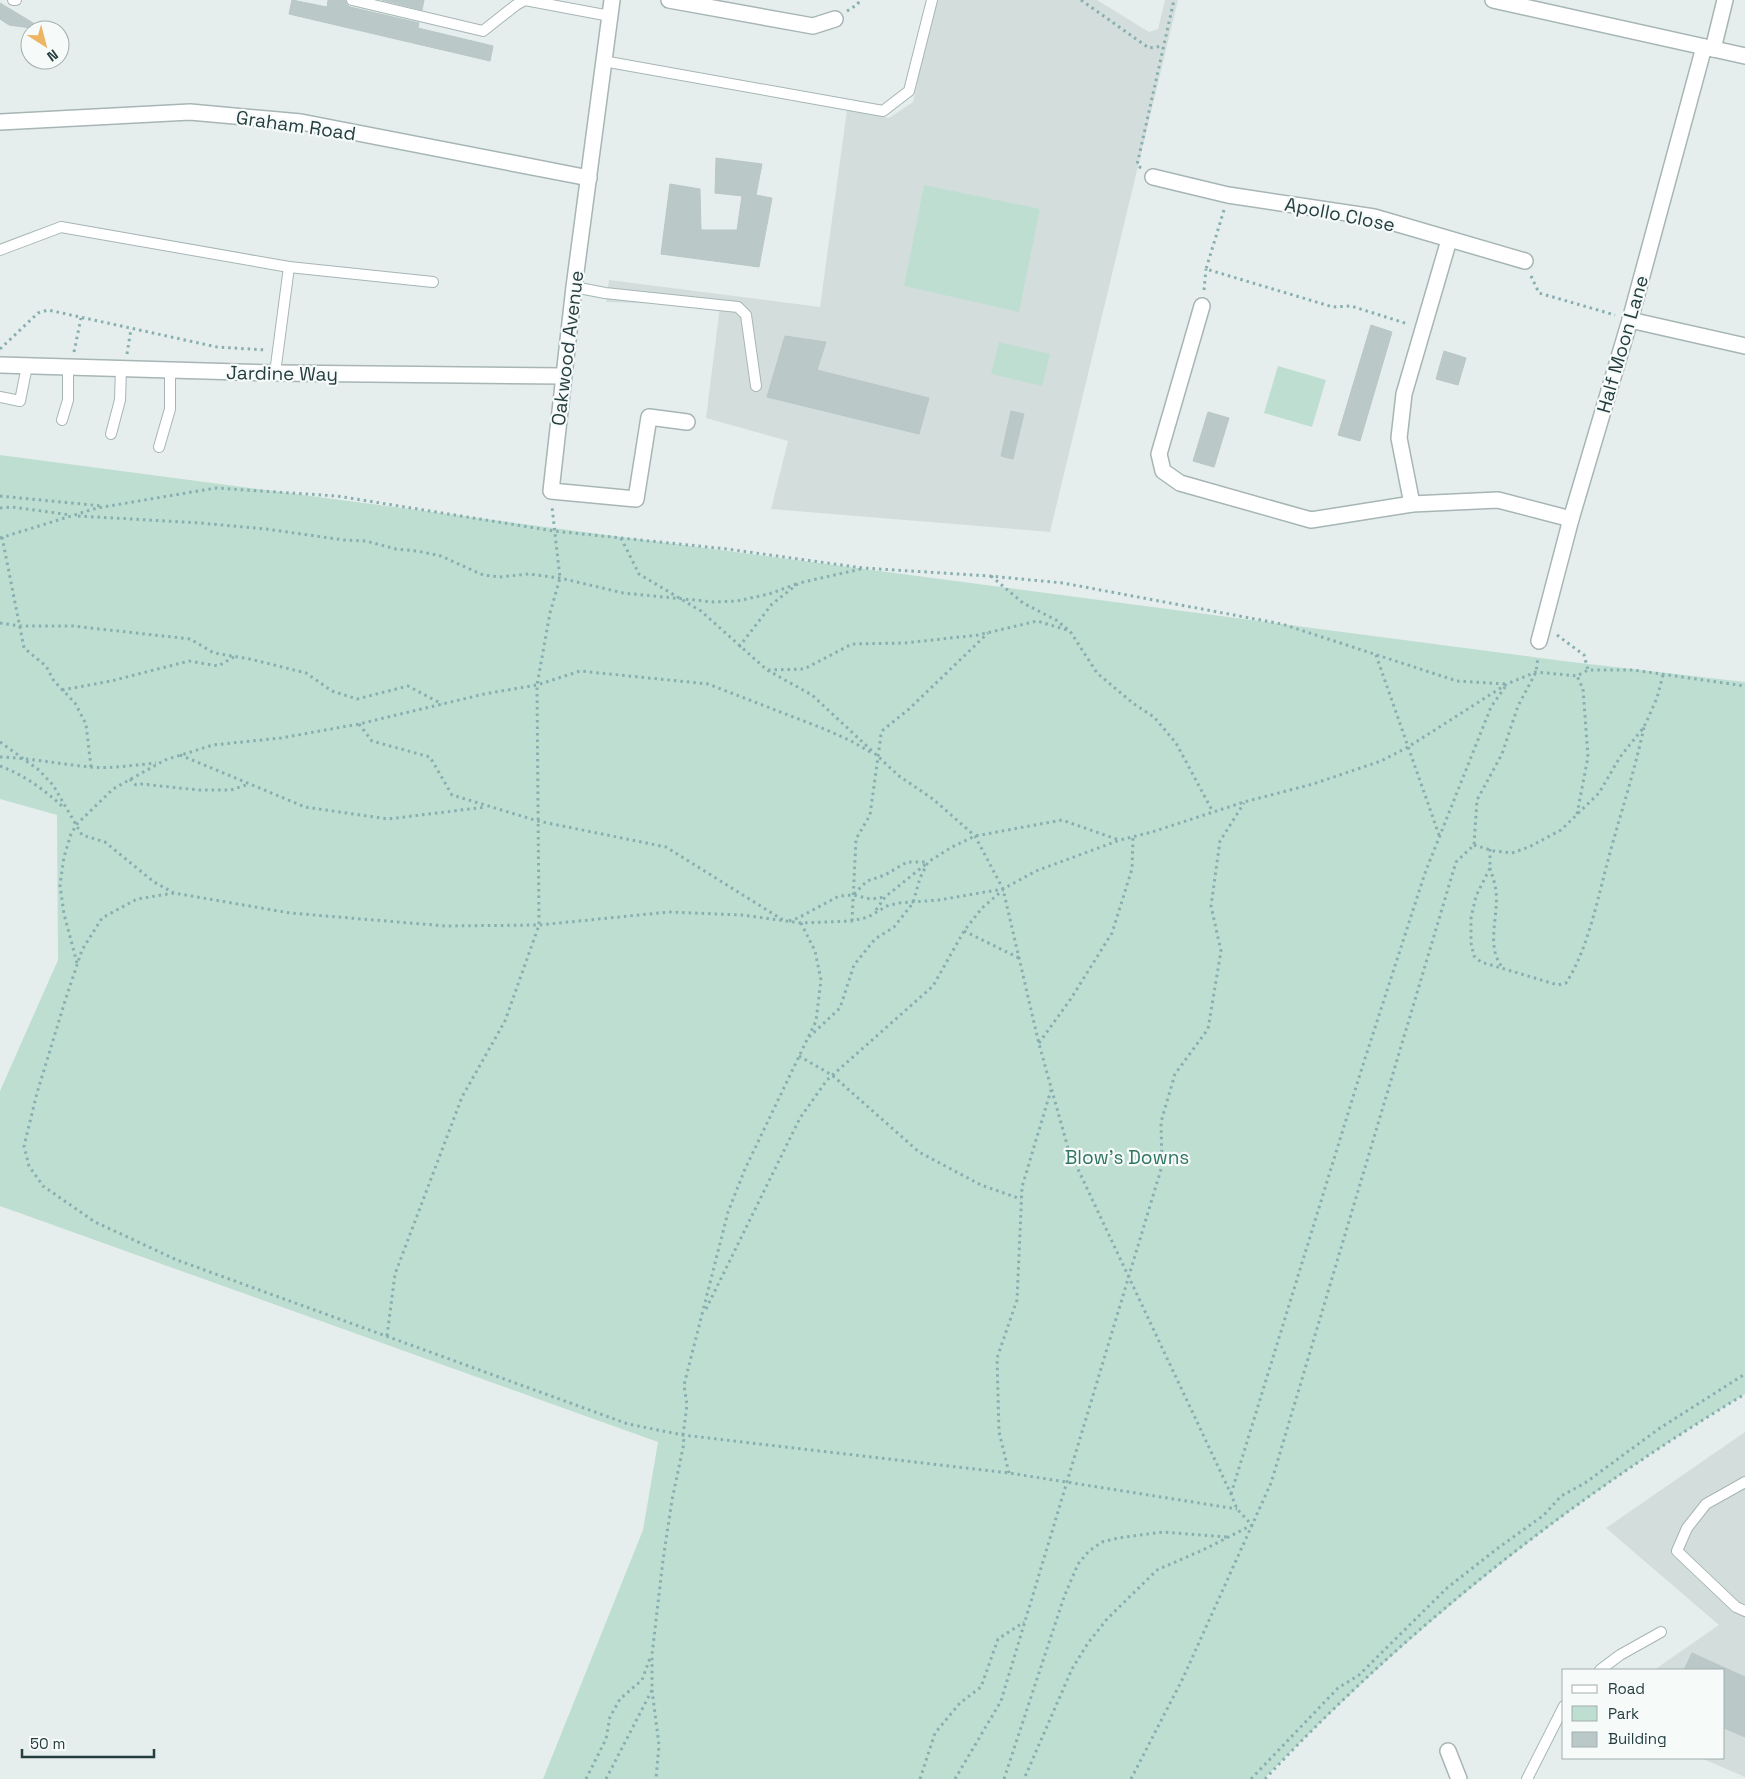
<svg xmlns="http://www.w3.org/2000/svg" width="1745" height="1779" viewBox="0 0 1745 1779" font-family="'Space Grotesk',sans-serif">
<rect width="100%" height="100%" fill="#e5eeed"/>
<!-- built -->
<g fill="#d3dedc">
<polygon points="935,0 1097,0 1149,32 1158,29 1165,0 1178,0 1050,532 771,509 788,441 706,418 720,306 606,302 609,280 820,307 847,110 889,118 913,102"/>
<polygon points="1745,1432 1745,1777 1701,1758 1724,1758 1724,1670 1654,1670 1719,1625 1606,1528"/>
</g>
<!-- green -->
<g fill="#bfded2">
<polygon points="924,185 1040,209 1019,312 904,286"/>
<polygon points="999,342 1050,354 1042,386 991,374"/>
<polygon points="1278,366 1326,380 1312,427 1264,413"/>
<path d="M 0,455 L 1563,661 L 1745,682 L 1745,1394 C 1568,1501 1407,1631 1264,1779 L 543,1779 L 643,1530 L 658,1442 L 0,1206 L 0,1091 L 58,960 L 57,815 L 0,799 Z"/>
</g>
<!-- building -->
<g fill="#bac9c7" stroke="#b8c7c6">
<polygon points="292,0 327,7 328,0 345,0 347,5 350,7 419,23 418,28 493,46 490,61 289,14"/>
<polygon points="382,0 424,0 422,10"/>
<polygon points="0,3 45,30 9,25 0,19"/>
<polygon points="716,158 762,164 756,195 772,198 759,267 661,254 670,184 700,189 701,230 737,230 742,196 715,193"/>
<polygon points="1371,325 1392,332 1360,441 1338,435"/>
<polygon points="785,336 826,342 817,370 929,398 919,434 767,397"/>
<polygon points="1444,351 1466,358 1458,385 1436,379"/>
<polygon points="1011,411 1024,414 1013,459 1001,456"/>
<polygon points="1208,412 1229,418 1214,467 1193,461"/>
<polygon points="1692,1653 1745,1677 1745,1737 1724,1728 1724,1670 1684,1670"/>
</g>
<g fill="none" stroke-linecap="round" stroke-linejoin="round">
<defs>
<g id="service">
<polyline points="13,0 16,0"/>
<polyline points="352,0 483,31 516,5 525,0 610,16"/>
<polyline points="603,61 883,111 909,91 932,0"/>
<polyline points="0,250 61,227 289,267 433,282"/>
<polyline points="574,287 605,293 738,307 746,315 756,386"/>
<polyline points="275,373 289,267"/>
<polyline points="0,397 20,401 27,366"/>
<polyline points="62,420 68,400 68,367"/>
<polyline points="111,434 120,400 121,369"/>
<polyline points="159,447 170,409 170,370"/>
<polyline points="1745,1482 1706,1504 1687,1528 1677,1551 1736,1607 1745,1611"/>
<polyline points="1600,1670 1620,1655 1661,1632"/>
<polyline points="1527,1779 1564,1706"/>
</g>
<g id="minor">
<polyline points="612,0 574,287 551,491 636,499 649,417 687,422"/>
<polyline points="669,0 813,26 835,19"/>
<polyline points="1493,0 1745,56"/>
<polyline points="1713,49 1725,0"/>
<polyline points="0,122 190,112 301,122 589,178"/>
<polyline points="1153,177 1228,195 1374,217 1525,261"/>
<polyline points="1202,306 1159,454 1163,471 1180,483 1311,520 1412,504 1498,500 1571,519"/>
<polyline points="1630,320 1745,346"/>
<polyline points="0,365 275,373 563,376"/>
<polyline points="1412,504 1399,438 1404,394 1449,240"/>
<polyline points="1539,641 1571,519 1630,320 1704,47"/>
<polyline points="1448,1751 1459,1779"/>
</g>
</defs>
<!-- service casing -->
<use href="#service" stroke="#a7b5b5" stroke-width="12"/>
<!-- minor casing -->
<use href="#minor" stroke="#a7b5b5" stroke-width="18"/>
<!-- path -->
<g stroke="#87afb0" stroke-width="3" stroke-dasharray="2.5 4" stroke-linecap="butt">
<polyline points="1081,0 1149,48 1163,46"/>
<polyline points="847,11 858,4 859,0"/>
<polyline points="1141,168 1137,165 1174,0"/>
<polyline points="1224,210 1206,269 1333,307 1351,306 1408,324"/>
<polyline points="1531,276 1539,293 1615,315"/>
<polyline points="1204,290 1206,269"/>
<polyline points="0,349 38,313 48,310 217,347 266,350"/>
<polyline points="74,352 81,318"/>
<polyline points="127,354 131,329"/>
<polyline points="0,496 102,506"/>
<polyline points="0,508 12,507 71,515"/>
<polyline points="78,516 200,523 266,529 344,540 366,541 396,549 417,551 441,556 483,575 499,577 529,574 560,578 623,593 714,602 737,601 769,594 799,583"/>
<polyline points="2,537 24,648 46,666 54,681 75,703 86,724 91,767"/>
<polyline points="0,538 97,508 216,488 337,496 554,531 727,549 863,568 990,576 1063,583 1282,624 1457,681 1506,684"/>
<polyline points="621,538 639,574 701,611 767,670 812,695 899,776 933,799 975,836 1003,889 1039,1044 1068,1148 1231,1494 1237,1509 1252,1525 1207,1548 1157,1570 1107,1619 1088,1643 1072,1669 1024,1779"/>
<polyline points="991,576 1023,603 1056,620 1070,631 1097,673 1134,704 1154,717 1176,743 1213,812"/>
<polyline points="0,623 20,626 73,626 190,639 214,653 250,659 306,673 332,691 357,699 408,686 442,704"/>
<polyline points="1557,635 1584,655 1588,670"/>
<polyline points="739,647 772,604 799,583 861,569"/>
<polyline points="1376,655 1439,835"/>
<polyline points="768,670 804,669 852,644 905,643 978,635 1037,621 1067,630"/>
<polyline points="62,690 111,681 189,661 218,666 234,657"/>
<polyline points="359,724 372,741 430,757 452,795 538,821 666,847 783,920"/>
<polyline points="0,742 39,770 53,785 82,835 105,842 154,882 174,893 290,913 446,926 539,925 669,912 742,915 801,923"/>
<polyline points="180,755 305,807 388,819 486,807"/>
<path d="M 0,757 C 30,758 59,764 90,767 C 111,769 134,765 156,763"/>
<path d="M 0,766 C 24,775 45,790 64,808"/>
<polyline points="130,779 136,785 141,784 199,790 231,790 249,784"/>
<polyline points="1577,814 1588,757 1583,689 1577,676"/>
<polyline points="1474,845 1494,851 1512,853 1529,847 1561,830 1599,793 1620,757 1644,727 1657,698 1663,675"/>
<path d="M 1490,849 L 1490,868 L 1476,896 L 1471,918 L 1471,943 L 1474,956 L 1481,962 L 1558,985 L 1566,983 C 1587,951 1597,902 1607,864 C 1619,818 1634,774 1644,727"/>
<path d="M 1490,868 C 1492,875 1495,883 1496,891 C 1499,916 1485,947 1503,968"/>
<polyline points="174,893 137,899 102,918 82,950 65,1001 37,1093 24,1146 29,1166 43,1186 95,1222 177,1260 628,1424 683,1435 1009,1473 1237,1509"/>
<polyline points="854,894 867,881 885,875 907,862 928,862"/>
<polyline points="876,910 885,897 926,864"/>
<polyline points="789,921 798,918 839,896 853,895 871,899 885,897"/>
<polyline points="852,921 856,839 870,815 881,735 883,730 909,709 988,633"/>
<polyline points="964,931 1019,958"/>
<polyline points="77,963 64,914 60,885 64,857 71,834 77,824 113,789 165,760 213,745 281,738 359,724 484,694 537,685 580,671 708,684 827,730 853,742 872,753"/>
<polyline points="809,1037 840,1008 854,965 875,939 894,927 913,903 920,878 928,862 952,847 975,836 1062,820 1119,840"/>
<polyline points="1039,1043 1070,1000 1112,933 1132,869 1133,837"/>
<polyline points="799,1056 832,1075 919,1152 981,1185 1021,1199"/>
<polyline points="706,1309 800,1118 827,1080 933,986 964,931 982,908 1003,890"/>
<polyline points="387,1336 395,1274 462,1097 505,1021 539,925 537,685 550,613 560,578 552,507"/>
<polyline points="1009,1473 999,1432 997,1358 1017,1300 1022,1187 1051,1090"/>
<polyline points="1231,1494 1361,1071 1425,873 1491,707 1505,687"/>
<polyline points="652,1690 659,1745 656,1779"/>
<polyline points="586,1779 606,1739 610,1717 620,1699 642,1680 650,1658"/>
<polyline points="606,1779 652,1690 652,1655 663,1560 672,1500 684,1443 683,1435 687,1405 684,1385 728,1212 745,1169 816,1021 821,980 815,951 801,923 852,921 868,917 887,906 899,903 939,900 1003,889 1036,871 1120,840 1152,832 1244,802 1313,784 1381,761 1408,747 1507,684 1536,672 1577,676 1588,670 1633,670 1745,686"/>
<polyline points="920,1779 935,1733 960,1703 981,1687 998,1639 1024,1622"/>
<polyline points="955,1779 1001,1701 1162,1166 1161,1122 1175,1074 1208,1029 1221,951 1211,906 1220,841 1244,803"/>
<polyline points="1004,1779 1064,1597 1078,1564 1089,1551 1102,1542 1118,1538 1163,1532 1227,1537"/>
<polyline points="1131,1779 1183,1678 1271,1483 1456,862 1474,845 1477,800 1502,754 1518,706 1536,672 1538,657"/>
<polyline points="1251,1779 1338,1688 1359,1675 1447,1588 1498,1548 1544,1515 1561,1496 1585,1483 1660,1428 1745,1374"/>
<path d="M 1265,1779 C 1405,1629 1569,1500 1745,1394"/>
</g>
<!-- service -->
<use href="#service" stroke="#fff" stroke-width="10"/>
<!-- minor -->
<use href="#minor" stroke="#fff" stroke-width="15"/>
</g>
<g text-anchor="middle" stroke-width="4.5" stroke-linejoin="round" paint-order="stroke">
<!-- street labels -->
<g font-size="19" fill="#243d3f" stroke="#f6faf9">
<text transform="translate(296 125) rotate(8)" y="7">Graham Road</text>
<text transform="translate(1340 214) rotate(11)" y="7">Apollo Close</text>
<text transform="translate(1622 344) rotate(-74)" y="7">Half Moon Lane</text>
<text transform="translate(567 348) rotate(-83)" y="7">Oakwood Avenue</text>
<text transform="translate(282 373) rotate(1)" y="7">Jardine Way</text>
</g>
<!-- park labels -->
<g font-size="19" fill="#307562" stroke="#f6faf9">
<text x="1127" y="1164">Blow's Downs</text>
</g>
</g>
<!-- legend -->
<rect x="1562" y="1669" width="162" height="90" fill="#f6faf9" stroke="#a2aeaf"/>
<rect x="1572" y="1685" width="25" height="8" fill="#ffffff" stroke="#a2aeaf"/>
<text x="1608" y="1694" font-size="15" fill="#243d3f">Road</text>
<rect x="1572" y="1706" width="25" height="15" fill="#bfded2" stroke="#a2aeaf"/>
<text x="1608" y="1719" font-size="15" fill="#243d3f">Park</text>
<rect x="1572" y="1732" width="25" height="15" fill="#bac9c7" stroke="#a2aeaf"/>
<text x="1608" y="1744" font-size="15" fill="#243d3f">Building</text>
<!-- north arrow -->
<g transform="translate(45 45) rotate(144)"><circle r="24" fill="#f6faf9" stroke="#a2aeaf"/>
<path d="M0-4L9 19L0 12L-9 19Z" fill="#edb463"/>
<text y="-8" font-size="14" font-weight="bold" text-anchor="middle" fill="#243d3f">N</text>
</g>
<!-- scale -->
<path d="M22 1749v8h132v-8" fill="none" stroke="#243d3f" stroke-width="2.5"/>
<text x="30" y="1749" font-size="15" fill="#243d3f" stroke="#f6faf9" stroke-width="4" paint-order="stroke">50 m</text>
</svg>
